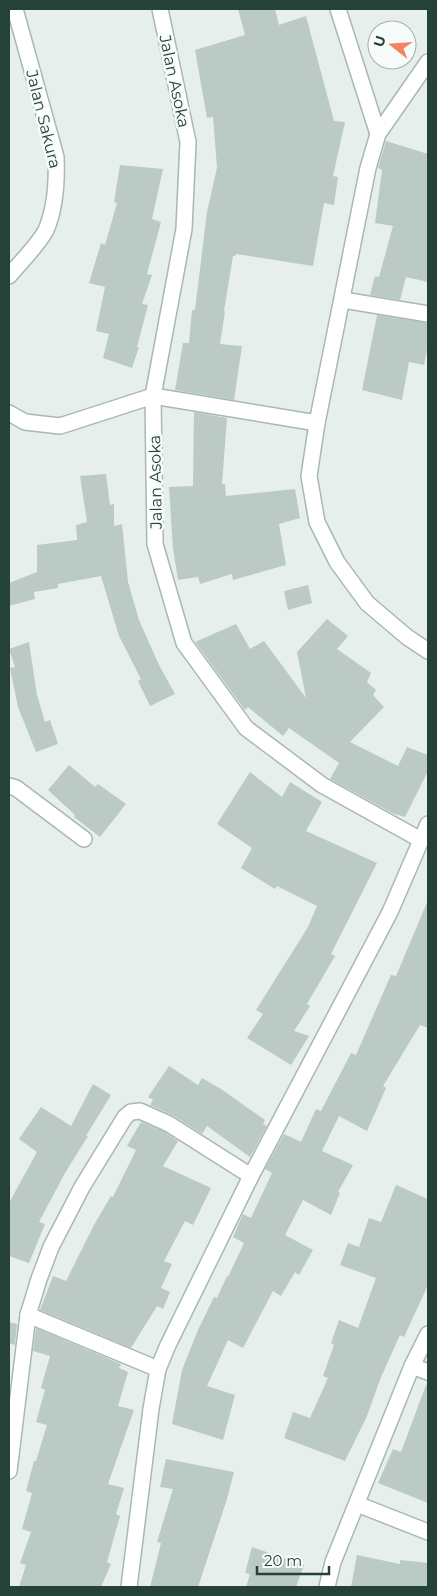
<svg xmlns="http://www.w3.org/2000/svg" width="437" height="1596" viewBox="0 0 437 1596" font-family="Montserrat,sans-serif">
<rect width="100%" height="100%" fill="#e6efeb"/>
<!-- building -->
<g fill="#bbcac4">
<polygon points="238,9 275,9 279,25 306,16 334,121 345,122 333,176 338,177 334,205 324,203 313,266 236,254 235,256 233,256 224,311 225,311 220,344 242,346 234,400 175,390 183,343 189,343 192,310 195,310 207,212 217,168 213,117 207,118 195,50 245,35"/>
<polygon points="386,141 428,154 428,282 406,277 400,300 370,295 375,276 379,277 393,226 375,223 382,170 378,168"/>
<polygon points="120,165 163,169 152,219 161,222 147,274 152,275 142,304 148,305 137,347 139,347 132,368 103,358 109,334 96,331 105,287 89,283 101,243 105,245 117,203 114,202"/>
<polygon points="377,315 428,323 428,344 424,365 409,362 402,400 362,390"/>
<polygon points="194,412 227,418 222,484 225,484 226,496 295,489 300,518 279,524 286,565 233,580 232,574 200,584 198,577 178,580 173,549 169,487 193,486"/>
<polygon points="106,474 110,505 114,504 114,526 122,524 128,582 139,620 159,665 175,694 150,706 138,681 141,679 119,636 101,576 58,584 58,588 34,592 35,599 9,606 9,583 37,572 37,545 77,540 76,525 87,522 80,476"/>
<polygon points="308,585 312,603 288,610 284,591"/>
<polygon points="327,619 348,636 337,649 371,673 367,682 376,690 373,695 384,707 350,742 398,766 407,747 428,755 428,771 405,817 392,813 330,779 339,763 289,728 283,736 248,707 245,710 195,642 236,624 250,649 264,641 306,698 297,652"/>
<polygon points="29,642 37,695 45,722 50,720 58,744 36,752 18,707 10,668 15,667 9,649"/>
<polygon points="69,765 95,787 98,784 126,804 100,837 74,817 75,815 48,790"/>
<polygon points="250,772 282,797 290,782 322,802 306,831 377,863 331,954 335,956 307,1004 310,1006 294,1031 309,1036 291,1065 247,1038 263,1014 256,1010 308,927 317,906 277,886 275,889 241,868 252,848 217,824"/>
<polygon points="428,900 428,1028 420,1025 383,1086 386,1088 367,1131 339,1116 322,1151 353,1165 338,1192 340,1193 331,1215 303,1200 285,1235 313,1250 299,1275 295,1272 281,1296 273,1291 243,1348 228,1340 207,1386 235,1395 223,1440 172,1424 182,1370 198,1330 214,1297 217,1298 227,1276 228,1277 244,1243 233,1237 243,1214 251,1218 272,1173 265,1169 284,1134 301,1142 316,1109 321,1111 351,1053 356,1055 391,975 396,976"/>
<polygon points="169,1066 198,1085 202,1078 221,1089 265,1120 263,1124 267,1126 250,1157 207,1126 202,1134 174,1116 150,1105 153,1100 148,1097"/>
<polygon points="93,1084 111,1095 86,1136 88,1136 65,1173 39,1222 45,1224 29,1263 9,1256 9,1203 37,1152 19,1139 41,1107 71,1126"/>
<polygon points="141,1122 165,1132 178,1141 163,1166 211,1188 193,1225 185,1221 164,1261 172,1264 161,1288 170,1292 163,1309 157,1306 131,1348 40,1310 53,1276 66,1281 94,1225 111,1196 113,1197 136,1150 127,1146"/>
<polygon points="396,1185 428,1199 428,1285 404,1337 400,1335 381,1377 367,1416 345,1461 284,1438 293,1412 310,1418 328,1378 323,1376 334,1345 331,1343 339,1320 358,1328 376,1278 340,1265 348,1243 359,1247 369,1218 381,1222"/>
<polygon points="9,1322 17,1324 15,1345 9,1343"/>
<polygon points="36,1328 121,1364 119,1368 128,1372 118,1406 134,1410 108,1484 124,1488 116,1514 120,1516 107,1562 111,1564 101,1587 19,1587 26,1565 20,1563 31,1532 22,1529 32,1493 26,1491 34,1461 36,1461 47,1425 36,1422 45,1390 41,1388 50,1356 33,1351"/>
<polygon points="426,1385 428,1385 428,1503 378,1483 393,1449 401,1452"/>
<polygon points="166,1459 234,1472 227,1499 198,1587 150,1587 161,1543 157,1542 173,1489 160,1487"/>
<polygon points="252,1547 304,1565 296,1587 246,1587 250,1574 245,1573"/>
<polygon points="357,1555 400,1564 400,1560 428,1563 428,1587 351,1587"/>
</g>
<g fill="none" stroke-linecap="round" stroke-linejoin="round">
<defs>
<g id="minor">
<polyline points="160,9 188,142 184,229 153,396 155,544 184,643 246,728 322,785 421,840"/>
<polyline points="338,9 378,134"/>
<polyline points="428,62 378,134 368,168 317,423 309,476 317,522 337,562 367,603 407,637 428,651"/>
<path d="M 9,276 C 19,264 39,244 46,230 C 56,207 57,181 56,157 L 15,9"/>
<polyline points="343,300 428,314"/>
<polyline points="9,413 25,422 60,426 153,396 317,423"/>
<polyline points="9,786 16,788 84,839"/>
<polyline points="28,1315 158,1369"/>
<polyline points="412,1366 428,1372"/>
<polyline points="9,1471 28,1315 39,1279 51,1247 82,1187 125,1117 131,1112 140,1111 169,1124 251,1176"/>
<polyline points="357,1504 428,1532"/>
<polyline points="129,1587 151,1409 158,1369 168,1345 251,1176 390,912 428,824"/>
<polyline points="327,1587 333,1562 412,1366 428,1334"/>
</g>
</defs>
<!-- minor casing -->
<use href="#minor" stroke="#a8b8b2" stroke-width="18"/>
<!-- minor -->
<use href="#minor" stroke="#fff" stroke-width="15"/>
</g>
<g text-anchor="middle" stroke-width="5" stroke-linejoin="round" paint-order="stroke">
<!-- street labels -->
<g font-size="16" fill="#24423a" stroke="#f7fbf9">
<text transform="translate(175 81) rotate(78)" y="6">Jalan Asoka</text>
<text transform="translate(44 119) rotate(76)" y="6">Jalan Sakura</text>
<text transform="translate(155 482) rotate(-91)" y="6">Jalan Asoka</text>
</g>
</g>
<!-- border -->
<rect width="437" height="1596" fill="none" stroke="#24423a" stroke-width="20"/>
<!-- north arrow -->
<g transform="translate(392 45) rotate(287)"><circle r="24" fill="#f7fbf9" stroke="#a3b1ad"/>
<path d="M0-4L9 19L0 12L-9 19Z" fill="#f4845f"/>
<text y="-8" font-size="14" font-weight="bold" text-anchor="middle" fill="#24423a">U</text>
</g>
<!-- scale -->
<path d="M257 1566v8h72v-8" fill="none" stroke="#24423a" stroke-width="2.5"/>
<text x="264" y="1566" font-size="15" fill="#24423a" stroke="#f7fbf9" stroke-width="4" paint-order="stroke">20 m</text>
</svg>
